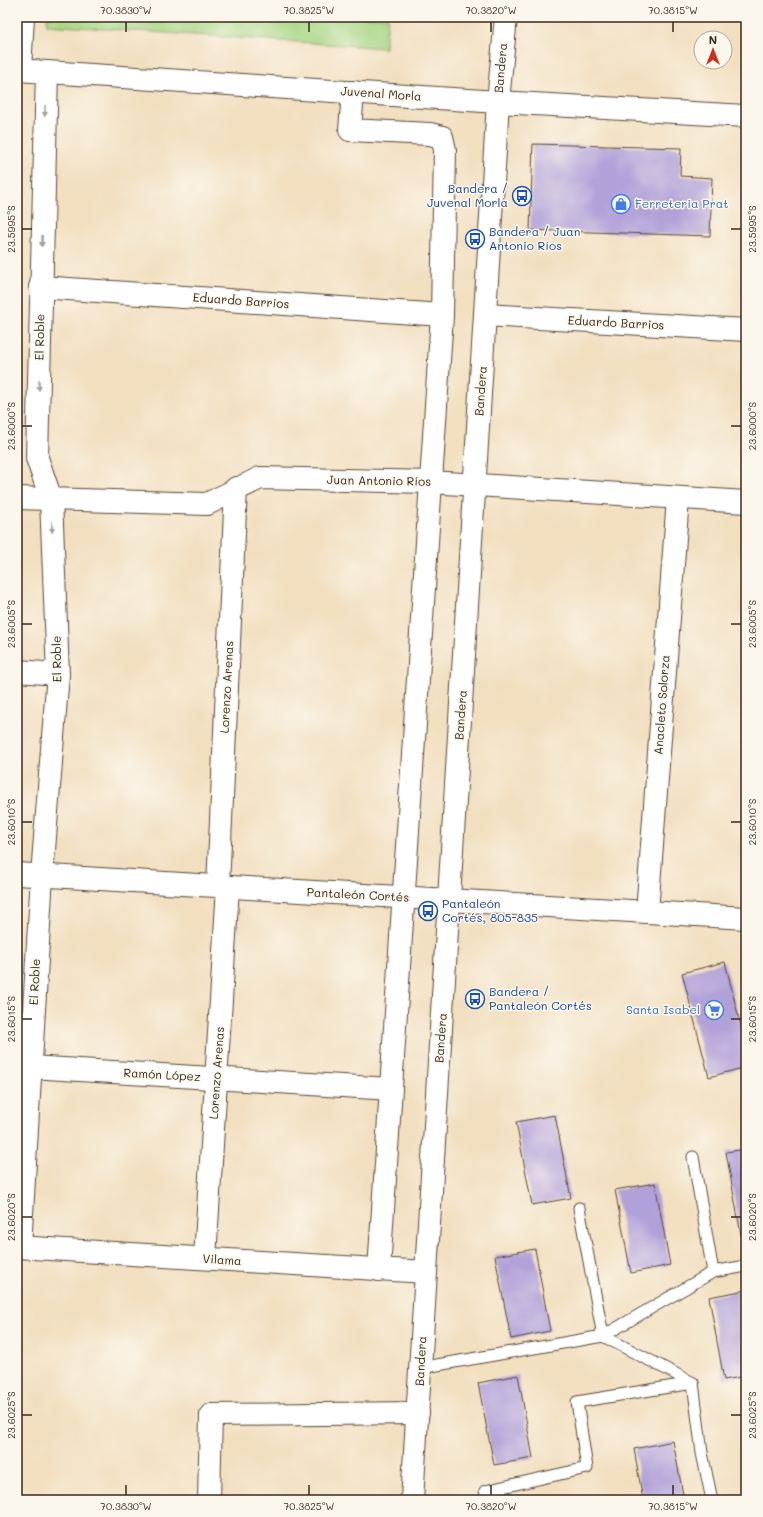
<svg xmlns="http://www.w3.org/2000/svg" width="763" height="1517" viewBox="0 0 763 1517" font-family="Mali,sans-serif">
<rect width="100%" height="100%" fill="#fbf7ec"/>
<filter id="ink" filterUnits="userSpaceOnUse"><feTurbulence type="fractalNoise" baseFrequency=".025" numOctaves="2"/><feDisplacementMap in="SourceGraphic" scale="8" xChannelSelector="R" yChannelSelector="G"/><feConvolveMatrix kernelMatrix="1 2 1 2 8 2 1 2 1" color-interpolation-filters="sRGB"/></filter>
<filter id="wash" filterUnits="userSpaceOnUse"><feTurbulence type="fractalNoise" baseFrequency=".012" numOctaves="4" result="noise"/><feDisplacementMap in="SourceGraphic" scale="16" xChannelSelector="R" yChannelSelector="G"/><feGaussianBlur stdDeviation="0.9" result="paint"/><feColorMatrix in="noise" values="0 0 0 0 0 0 0 0 0 0 0 0 0 0 0 0 0 1.4 0 .05"/><feComposite in="paint" operator="in"/></filter>
<g filter="url(#wash)">
<rect width="100%" height="100%" fill="#f2dfc0"/>
<!-- pitch -->
<polygon fill="#a6d583" stroke="#708050" points="47,17 388,17 385,48 47,25"/>
<g id="blocks">
<!-- building -->
<g fill="#b1a1d9">
<polygon points="533,144 681,148 680,176 712,178 710,236 530,230"/>
<polygon points="725,962 746,1047 746,1067 709,1077 682,973"/>
<polygon points="555,1115 571,1198 532,1205 516,1122"/>
<polygon points="746,1149 746,1234 741,1235 726,1152"/>
<polygon points="655,1183 670,1265 631,1273 615,1190"/>
<polygon points="535,1249 550,1331 511,1339 495,1256"/>
<polygon points="746,1290 746,1376 724,1380 709,1297"/>
<polygon points="518,1375 533,1458 494,1465 478,1383"/>
<polygon points="673,1441 684,1500 643,1500 634,1449"/>
</g>
</g>
</g>
<g filter="url(#ink)">
<use href="#blocks" fill-opacity="0" stroke="#564536" stroke-width="1"/>
<g fill="none" stroke-linecap="round" stroke-linejoin="round">
<defs>
<g id="service">
<polyline points="693,1157 713,1272"/>
<polyline points="579,1208 603,1336 693,1383 702,1453 712,1500"/>
<polyline points="420,1368 603,1336 713,1272 746,1266"/>
<polyline points="485,1491 587,1468 577,1402 693,1383"/>
</g>
<g id="minor">
<polyline points="20,70 23,17"/>
<polyline points="353,92 350,130 430,134 442,137 445,150 442,315 379,1270"/>
<polyline points="40,287 442,315"/>
<polyline points="485,315 746,330"/>
<polyline points="17,498 207,504 260,478 430,482 746,502"/>
<polyline points="17,671 58,674"/>
<polyline points="17,874 746,918"/>
<polyline points="218,886 236,488"/>
<polyline points="647,912 678,498"/>
<polyline points="30,1067 391,1089"/>
<polyline points="17,1247 426,1272"/>
<polyline points="20,1247 42,875 58,674 51,499 37,458 47,72"/>
<polyline points="205,1258 228,887"/>
<polyline points="209,1500 211,1415 418,1413"/>
</g>
<g id="tertiary">
<polyline points="17,70 498,102 746,116"/>
<polyline points="412,1500 498,102 506,17"/>
</g>
</defs>
<!-- service casing -->
<use href="#service" stroke="#564536" stroke-width="13"/>
<!-- minor casing -->
<use href="#minor" stroke="#564536" stroke-width="24"/>
<!-- tertiary casing -->
<use href="#tertiary" stroke="#564536" stroke-width="24"/>
<!-- service -->
<use href="#service" stroke="#fff" stroke-width="11"/>
<!-- minor -->
<use href="#minor" stroke="#fff" stroke-width="22"/>
<!-- tertiary -->
<use href="#tertiary" stroke="#fff" stroke-width="22"/>
</g>
<!-- one-way arrows -->
<defs><path id="oneway-solid" d="M-6-.8H1V-3.2L6.5 0L1 3.2V.8H-6Z"/></defs>
<g fill="#a79f9a">
<use href="#oneway-solid" transform="translate(45 111) rotate(92)"/>
<use href="#oneway-solid" transform="translate(42 241) rotate(92)"/>
<use href="#oneway-solid" transform="translate(39 385) rotate(91)"/>
<use href="#oneway-solid" transform="translate(52 527) rotate(88)"/>
</g>
</g>
<!-- ticks -->
<path fill="none" stroke="#3b2a1e" stroke-width="1.5" d="M 126,22 L 126,32M 309,22 L 309,32M 491,22 L 491,32M 673,22 L 673,32M 22,229 L 32,229M 731,229 L 741,229M 22,426 L 32,426M 731,426 L 741,426M 22,624 L 32,624M 731,624 L 741,624M 22,822 L 32,822M 731,822 L 741,822M 22,1019 L 32,1019M 731,1019 L 741,1019M 22,1217 L 32,1217M 731,1217 L 741,1217M 22,1415 L 32,1415M 731,1415 L 741,1415M 126,1485 L 126,1495M 309,1485 L 309,1495M 491,1485 L 491,1495M 673,1485 L 673,1495"/>
<!-- icons -->
<defs>
<symbol id="bus-ring" viewBox="-11 -11 22 22"><circle r="9.5" fill="#fbf7ec" stroke="#1a4fb4" stroke-width="1.5"/><path d="M-5-6H5V4H4V6H2V4H-2V6H-4V4H-5ZM-3.5-4V0h7V-4ZM-3.5 1.2v1.5H-2V1.2ZM2 1.2v1.5H3.5V1.2Z" fill="#1a4fb4"/></symbol>
<symbol id="shop-ring" viewBox="-11 -11 22 22"><circle r="9.5" fill="#fbf7ec" stroke="#3f7fe0" stroke-width="1.5"/><path d="M-5-2.5h2.3a2.7 3.5 0 0 1 5.4 0H5L5.5 6h-11ZM-1.5-2.5h3a1.5 2.3 0 0 0-3 0Z" fill="#3f7fe0"/></symbol>
<symbol id="supermarket-ring" viewBox="-11 -11 22 22"><circle r="9.5" fill="#fbf7ec" stroke="#3f7fe0" stroke-width="1.5"/><path d="M-6-5.5h2.5l.6 2H6L4.5 2H-2.5L-4.4-4H-6ZM-1.5 3.2a1.3 1.3 0 1 0 .1 0ZM3 3.2a1.3 1.3 0 1 0 .1 0Z" fill="#3f7fe0"/></symbol>
</defs>
<g fill-rule="evenodd">
<use href="#bus-ring" x="511" y="185" width="22" height="22"/>
<use href="#shop-ring" x="610" y="193" width="22" height="22"/>
<use href="#bus-ring" x="464" y="228" width="22" height="22"/>
<use href="#bus-ring" x="417" y="900" width="22" height="22"/>
<use href="#bus-ring" x="464" y="988" width="22" height="22"/>
<use href="#supermarket-ring" x="703" y="999" width="22" height="22"/>
</g>
<g text-anchor="middle" stroke-width="3" stroke-linejoin="round" paint-order="stroke">
<!-- street labels -->
<g font-size="12" fill="#3b2a1e" stroke="#fbf7ec">
<text transform="translate(501 68) rotate(-85)" y="4">Bandera</text>
<text transform="translate(381 94) rotate(4)" y="4">Juvenal Morla</text>
<text transform="translate(241 301) rotate(4)" y="4">Eduardo Barrios</text>
<text transform="translate(616 323) rotate(3)" y="4">Eduardo Barrios</text>
<text transform="translate(40 337) rotate(-89)" y="4">El Roble</text>
<text transform="translate(481 391) rotate(-86)" y="4">Bandera</text>
<text transform="translate(379 481) rotate(1)" y="4">Juan Antonio Ríos</text>
<text transform="translate(57 659) rotate(-91)" y="4">El Roble</text>
<text transform="translate(227 687) rotate(-87)" y="4">Lorenzo Arenas</text>
<text transform="translate(662 705) rotate(-86)" y="4">Anacleto Solorza</text>
<text transform="translate(461 715) rotate(-86)" y="4">Bandera</text>
<text transform="translate(358 895) rotate(3)" y="4">Pantaleón Cortés</text>
<text transform="translate(35 982) rotate(-87)" y="4">El Roble</text>
<text transform="translate(441 1038) rotate(-86)" y="4">Bandera</text>
<text transform="translate(217 1073) rotate(-86)" y="4">Lorenzo Arenas</text>
<text transform="translate(162 1075) rotate(3)" y="4">Ramón López</text>
<text transform="translate(222 1260) rotate(4)" y="4">Vilama</text>
<text transform="translate(421 1361) rotate(-87)" y="4">Bandera</text>
</g>
<!-- transit labels -->
<g font-size="12" fill="#164399" stroke="#fbf7ec" text-anchor="start">
<text x="508" y="193" text-anchor="end">Bandera /<tspan x="508" dy="14">Juvenal Morla</tspan></text>
<text x="489" y="236">Bandera / Juan<tspan x="489" dy="14">Antonio Ríos</tspan></text>
<text x="442" y="908">Pantaleón<tspan x="442" dy="14">Cortés, 805-835</tspan></text>
<text x="489" y="996">Bandera /<tspan x="489" dy="14">Pantaleón Cortés</tspan></text>
</g>
<!-- shop labels -->
<g font-size="12" fill="#366cbe" stroke="#fbf7ec" text-anchor="start">
<text x="635" y="208">Ferreteria Prat</text>
<text x="700" y="1014" text-anchor="end">Santa Isabel</text>
</g>
</g>
<!-- margin -->
<rect width="763" height="1517" fill="none" stroke="#fbf7ec" stroke-width="44"/>
<!-- north arrow -->
<g transform="translate(713 50)"><circle r="19" fill="#fbf7ec" stroke="#aea59a"/>
<path d="M0-3L7 15L0 10L-7 15Z" fill="#c8321e"/>
<text y="-6" font-size="11" font-weight="bold" text-anchor="middle" fill="#3b2a1e">N</text>
</g>
<rect x="22" y="22" width="719" height="1473" fill="none" stroke="#3b2a1e" stroke-width="1.5"/>
<g font-size="10" text-anchor="middle" fill="#3b2a1e">
<text x="126" y="14">70.3830°W</text>
<text x="309" y="14">70.3825°W</text>
<text x="491" y="14">70.3820°W</text>
<text x="673" y="14">70.3815°W</text>
<text transform="translate(11 229) rotate(-90)" y="4">23.5995°S</text>
<text transform="translate(752 229) rotate(-90)" y="4">23.5995°S</text>
<text transform="translate(11 426) rotate(-90)" y="4">23.6000°S</text>
<text transform="translate(752 426) rotate(-90)" y="4">23.6000°S</text>
<text transform="translate(11 624) rotate(-90)" y="4">23.6005°S</text>
<text transform="translate(752 624) rotate(-90)" y="4">23.6005°S</text>
<text transform="translate(11 822) rotate(-90)" y="4">23.6010°S</text>
<text transform="translate(752 822) rotate(-90)" y="4">23.6010°S</text>
<text transform="translate(11 1019) rotate(-90)" y="4">23.6015°S</text>
<text transform="translate(752 1019) rotate(-90)" y="4">23.6015°S</text>
<text transform="translate(11 1217) rotate(-90)" y="4">23.6020°S</text>
<text transform="translate(752 1217) rotate(-90)" y="4">23.6020°S</text>
<text transform="translate(11 1415) rotate(-90)" y="4">23.6025°S</text>
<text transform="translate(752 1415) rotate(-90)" y="4">23.6025°S</text>
<text x="126" y="1510">70.3830°W</text>
<text x="309" y="1510">70.3825°W</text>
<text x="491" y="1510">70.3820°W</text>
<text x="673" y="1510">70.3815°W</text>
</g>
</svg>
